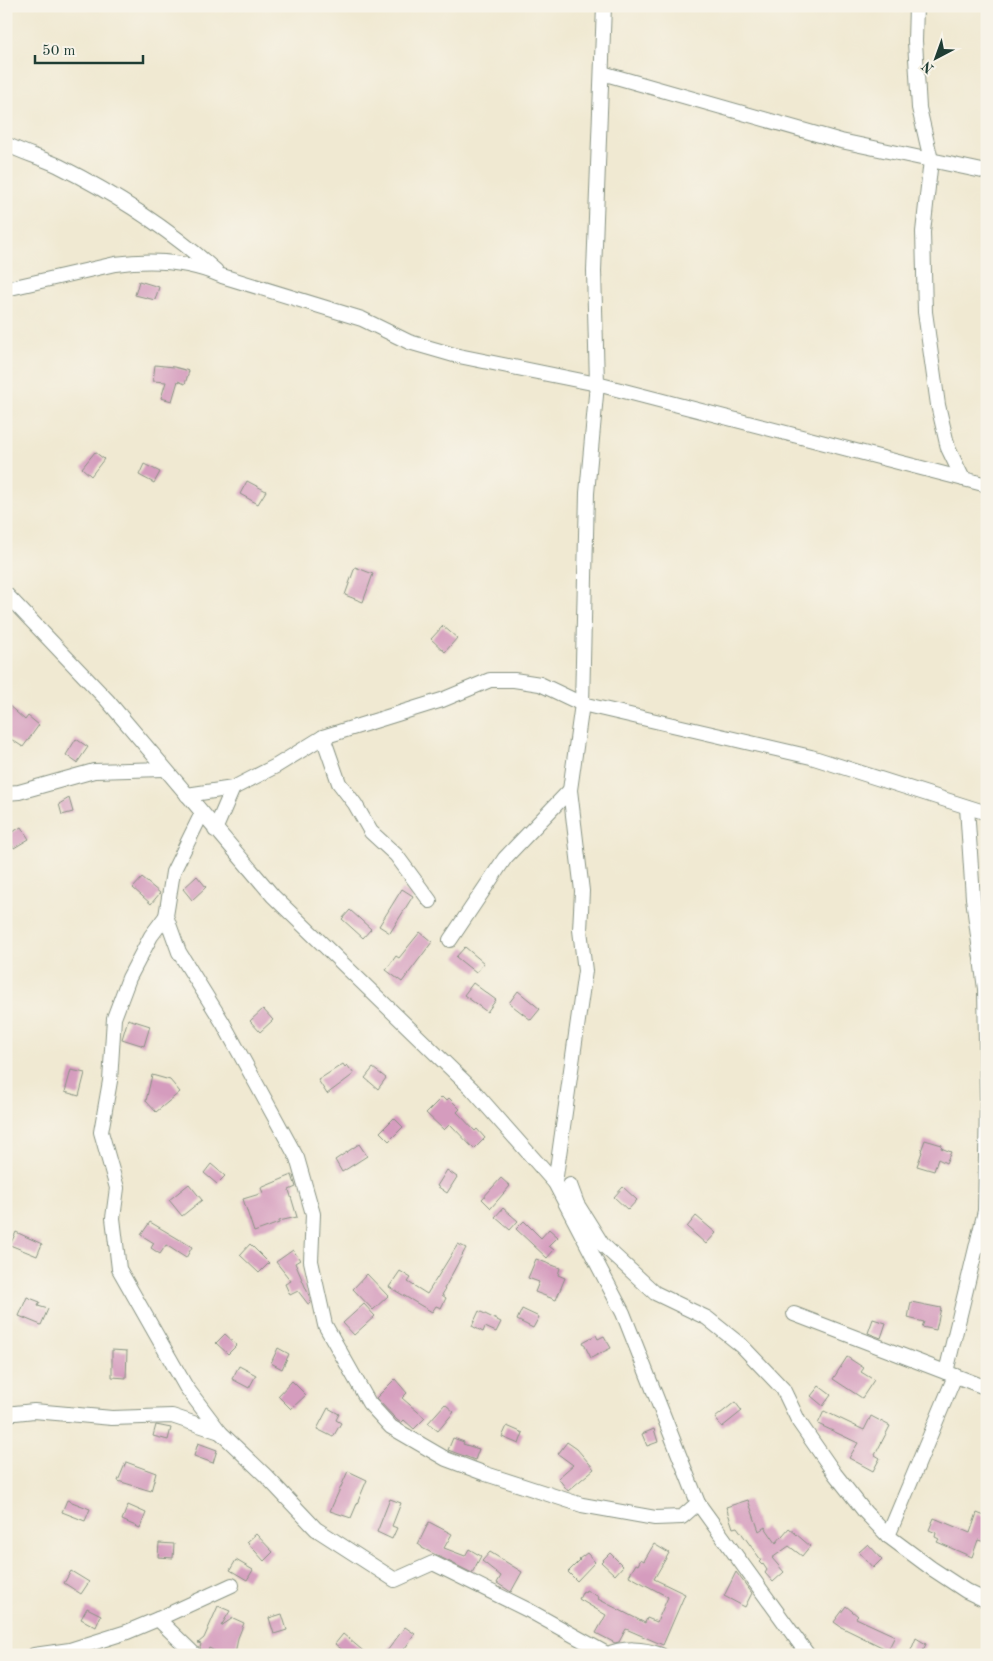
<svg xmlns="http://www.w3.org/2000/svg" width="993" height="1661" viewBox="0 0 993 1661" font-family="'Old Standard TT',serif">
<rect width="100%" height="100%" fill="#f7f3e8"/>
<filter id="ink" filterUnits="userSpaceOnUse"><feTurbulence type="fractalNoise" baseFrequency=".02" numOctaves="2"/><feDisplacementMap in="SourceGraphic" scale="10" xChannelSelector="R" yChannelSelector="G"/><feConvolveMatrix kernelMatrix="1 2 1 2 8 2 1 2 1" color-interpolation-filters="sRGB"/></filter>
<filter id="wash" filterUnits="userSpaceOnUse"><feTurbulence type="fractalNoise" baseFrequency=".0096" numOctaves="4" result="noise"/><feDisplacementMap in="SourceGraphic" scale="20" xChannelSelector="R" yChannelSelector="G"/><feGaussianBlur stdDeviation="1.12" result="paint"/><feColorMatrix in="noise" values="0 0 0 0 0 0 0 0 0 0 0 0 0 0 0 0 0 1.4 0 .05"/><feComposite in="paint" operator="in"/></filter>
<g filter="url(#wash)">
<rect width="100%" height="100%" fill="#f0e9d2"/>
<g id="blocks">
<!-- building -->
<g fill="#d59cbe">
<polygon points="139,281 159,287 155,300 135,295"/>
<polygon points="155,365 174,367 189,371 185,384 178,381 172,401 161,398 166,382 153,381"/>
<polygon points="95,452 104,459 91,476 82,468"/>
<polygon points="144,464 160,472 154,483 139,475"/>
<polygon points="247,481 266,491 258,504 240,494"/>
<polygon points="355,567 373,574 363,602 345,595"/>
<polygon points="443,626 457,638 445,652 431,639"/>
<polygon points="6,703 25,720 28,716 39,725 23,747 6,736"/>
<polygon points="76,739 88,747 77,763 66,755"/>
<polygon points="69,798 73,812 62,815 59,804"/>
<polygon points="21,827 29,839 14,848 6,836"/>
<polygon points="197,876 206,887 192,900 183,889"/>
<polygon points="142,878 160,893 151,904 133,888"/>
<polygon points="402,889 413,896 390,933 379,926"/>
<polygon points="350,910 371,929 363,938 342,919"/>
<polygon points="420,932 432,942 402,982 386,970 396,956 399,958"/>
<polygon points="465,947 484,963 476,973 456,957"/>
<polygon points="473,983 496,1000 487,1012 464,995"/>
<polygon points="518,991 540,1009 531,1020 509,1003"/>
<polygon points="263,1009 273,1020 260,1032 250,1021"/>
<polygon points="128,1019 150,1026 144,1046 122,1039"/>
<polygon points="343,1064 345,1067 347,1065 354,1074 327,1094 318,1080"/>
<polygon points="373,1068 386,1078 378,1089 365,1078"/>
<polygon points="71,1070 85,1073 79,1096 65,1092"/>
<polygon points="152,1075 170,1080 180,1092 156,1112 146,1101"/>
<polygon points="442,1097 446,1101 449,1098 460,1109 457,1112 475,1131 477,1129 485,1138 474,1149 450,1124 444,1130 426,1113"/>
<polygon points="394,1118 403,1127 389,1141 380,1132"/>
<polygon points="925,1140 942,1145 941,1148 951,1152 946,1163 938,1159 934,1171 917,1166 922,1152 921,1151"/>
<polygon points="359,1144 367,1156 342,1172 335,1160"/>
<polygon points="211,1164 225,1176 217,1184 204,1173"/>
<polygon points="447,1170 457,1177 447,1193 437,1186"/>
<polygon points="292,1175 296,1187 289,1190 297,1217 279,1221 279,1223 254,1232 243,1199 263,1193 261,1188"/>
<polygon points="501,1178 510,1186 491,1208 482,1199"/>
<polygon points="189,1184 202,1200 182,1216 169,1200"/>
<polygon points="623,1187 637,1200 628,1210 614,1197"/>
<polygon points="503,1208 518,1221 510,1230 495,1217"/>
<polygon points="696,1216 716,1233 706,1244 687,1227"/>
<polygon points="524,1221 541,1238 549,1229 558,1237 549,1246 554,1250 547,1258 516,1229"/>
<polygon points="150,1222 192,1247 186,1258 166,1245 160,1254 151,1248 154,1243 141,1235"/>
<polygon points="16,1232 42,1244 37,1256 10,1245"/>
<polygon points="250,1244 269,1263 259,1273 240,1255"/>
<polygon points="458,1244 466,1248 444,1289 445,1290 442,1295 446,1298 441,1308 436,1306 432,1312 389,1287 400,1271 411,1278 408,1282 427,1294"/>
<polygon points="293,1250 300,1260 295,1263 310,1298 311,1303 308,1304 298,1291 290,1295 285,1284 291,1281 276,1262"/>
<polygon points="536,1259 560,1268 558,1275 565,1278 556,1300 535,1292 539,1282 528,1278"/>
<polygon points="367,1274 388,1296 373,1310 353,1289"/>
<polygon points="27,1297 40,1302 38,1306 48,1309 41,1325 19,1316"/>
<polygon points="911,1302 941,1308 936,1330 922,1327 924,1322 908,1318"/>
<polygon points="364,1304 375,1316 354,1335 343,1323"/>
<polygon points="522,1309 539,1317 533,1328 517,1320"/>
<polygon points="479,1311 501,1322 496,1332 485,1327 483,1332 472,1326"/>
<polygon points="873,1319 886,1323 881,1338 868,1333"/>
<polygon points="225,1334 237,1345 228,1354 216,1343"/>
<polygon points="596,1335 598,1339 604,1336 611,1348 591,1358 583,1342"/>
<polygon points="278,1348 289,1354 282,1369 271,1363"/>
<polygon points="112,1350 127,1351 126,1378 112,1377"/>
<polygon points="847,1357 864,1368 861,1372 874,1380 862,1398 833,1379"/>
<polygon points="239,1366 256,1375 249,1388 232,1379"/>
<polygon points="395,1379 407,1393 402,1398 425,1418 414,1429 404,1420 401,1423 397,1420 376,1398"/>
<polygon points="292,1381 306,1395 291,1409 278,1396"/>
<polygon points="819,1386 831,1395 823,1406 811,1396"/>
<polygon points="735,1402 742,1411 722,1427 715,1418"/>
<polygon points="445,1404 454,1412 438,1431 428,1423"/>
<polygon points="328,1408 339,1414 336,1420 341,1423 333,1437 317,1429"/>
<polygon points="824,1411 864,1430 871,1416 890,1426 875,1455 880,1458 873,1471 849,1458 858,1443 818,1424"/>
<polygon points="156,1425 171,1428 168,1440 153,1436"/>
<polygon points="507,1426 523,1433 519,1444 502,1437"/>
<polygon points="654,1429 658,1442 647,1446 642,1434"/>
<polygon points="453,1438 464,1442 463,1444 479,1449 475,1460 448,1450"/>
<polygon points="567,1442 577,1449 594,1469 568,1491 558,1478 573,1465 558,1454"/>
<polygon points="198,1443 217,1450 213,1463 194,1456"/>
<polygon points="126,1462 156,1473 151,1491 118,1481"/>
<polygon points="348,1471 367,1480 351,1518 330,1511"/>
<polygon points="390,1499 401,1503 392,1526 397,1528 392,1539 377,1532"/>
<polygon points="67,1500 90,1509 85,1521 62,1512"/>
<polygon points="748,1500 759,1531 765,1527 776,1543 789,1528 810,1546 802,1556 789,1546 772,1558 784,1572 773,1582 765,1573 767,1570 763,1564 762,1565 759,1562 761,1560 737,1527 733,1528 726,1507"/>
<polygon points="128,1505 146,1513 140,1528 122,1520"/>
<polygon points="977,1513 987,1517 987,1536 985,1542 978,1540 972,1557 937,1542 939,1539 935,1537 936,1533 929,1530 934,1518 970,1533"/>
<polygon points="429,1522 452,1534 444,1548 465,1556 469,1549 481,1556 472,1573 422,1548 422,1547 418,1544"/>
<polygon points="256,1534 273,1552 264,1561 247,1542"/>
<polygon points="159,1543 174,1544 173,1558 158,1557"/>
<polygon points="654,1544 669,1553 654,1579 685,1594 663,1645 626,1629 619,1642 615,1643 596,1633 606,1615 579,1599 583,1591 585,1592 586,1590 599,1597 598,1599 645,1623 647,1618 657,1622 668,1597 629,1576 636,1564 638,1565 641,1559 644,1561"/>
<polygon points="868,1544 882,1559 873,1568 859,1552"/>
<polygon points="490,1552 522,1572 511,1592 497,1583 501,1576 482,1561"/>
<polygon points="587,1553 595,1562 577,1581 568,1572 580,1560 579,1559"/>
<polygon points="610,1553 623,1566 615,1575 601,1562"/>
<polygon points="236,1560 253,1570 247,1580 230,1570"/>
<polygon points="71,1571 89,1582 81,1594 64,1583"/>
<polygon points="736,1572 752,1593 745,1607 724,1596"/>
<polygon points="218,1606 230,1611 221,1626 233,1618 244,1623 238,1638 235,1655 222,1655 209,1648 206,1654 200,1648 201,1644 198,1643 204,1638"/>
<polygon points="846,1606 858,1616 856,1618 895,1636 888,1650 841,1627 834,1622"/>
<polygon points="87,1608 101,1615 96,1627 81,1619"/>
<polygon points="282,1614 287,1630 274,1634 269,1618"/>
<polygon points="405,1627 415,1634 400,1655 384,1655"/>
<polygon points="343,1634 368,1655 349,1655 335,1644"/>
<polygon points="916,1638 926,1644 921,1655 909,1655"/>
</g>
</g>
</g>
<g filter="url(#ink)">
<use href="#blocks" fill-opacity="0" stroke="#889383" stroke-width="1"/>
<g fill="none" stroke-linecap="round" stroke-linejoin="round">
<defs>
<g id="minor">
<polyline points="916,6 915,41 919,108 931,160 923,232 925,312 938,405 948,448 963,479"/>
<polyline points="602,73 841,141 987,172"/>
<path d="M 6,144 C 23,153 42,158 59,166 C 117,195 168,228 216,271"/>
<path d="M 6,289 L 115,264 C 151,259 189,261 222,276 L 362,319 L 409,342 L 454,355 L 597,384 L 987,485"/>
<polyline points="6,594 107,700 273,896 472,1089 555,1183 623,1313 698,1503 808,1655"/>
<polyline points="323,737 339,783 355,804 371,832 396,855 430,901"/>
<polyline points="6,793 19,792 94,771 164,769"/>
<polyline points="187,795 233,788 276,766 323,737 442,700 490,680 514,680 540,684 582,704 811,757 987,813"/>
<polyline points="202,813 173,872 166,916 179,952 223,1023 297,1158 313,1214 311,1261 325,1325 369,1403 391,1427 446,1459 486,1474 582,1505 655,1518 682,1517 698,1503"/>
<polyline points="215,830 233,788"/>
<polyline points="166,916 151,936 129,978 114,1018 110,1081 101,1132 117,1188 113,1218 119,1269 186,1387 220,1432 266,1476 316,1529 395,1580 433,1563 528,1610 607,1654"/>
<polyline points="450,940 505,858 570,790"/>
<polyline points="555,1183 585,971 580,930 582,891 570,790 582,704 587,493 597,384 594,271 604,6"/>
<polyline points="570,1185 577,1204 602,1244 655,1293 707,1318 742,1346 783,1389 799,1422 835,1474 865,1512 888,1536 931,1568 966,1591 987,1601"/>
<polyline points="794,1314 987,1388"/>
<polyline points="946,1372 985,1211 987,1100 985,989 973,898 967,807"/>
<polyline points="6,1414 34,1411 112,1418 172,1416 220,1432"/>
<polyline points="888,1536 955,1376"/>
<polyline points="34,1655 70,1650 127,1632 158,1619"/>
<polyline points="195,1655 158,1619 232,1585"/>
<path d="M 606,1655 C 623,1647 643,1648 661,1655"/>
</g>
</defs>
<!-- minor casing -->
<use href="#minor" stroke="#889383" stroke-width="16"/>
<!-- minor -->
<use href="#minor" stroke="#fff" stroke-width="14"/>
</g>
</g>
<!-- margin -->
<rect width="993" height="1661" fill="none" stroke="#f7f3e8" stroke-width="25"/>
<!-- north arrow -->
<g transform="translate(936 58) rotate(221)" stroke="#f7f3e8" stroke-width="4" paint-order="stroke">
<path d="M0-4L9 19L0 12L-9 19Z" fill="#1f3d34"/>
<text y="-8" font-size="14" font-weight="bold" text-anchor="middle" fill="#1f3d34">N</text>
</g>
<!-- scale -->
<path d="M35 55v8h108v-8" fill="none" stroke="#1f3d34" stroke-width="2.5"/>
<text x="42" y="55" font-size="15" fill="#1f3d34" stroke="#f7f3e8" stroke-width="4" paint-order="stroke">50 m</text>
</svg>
